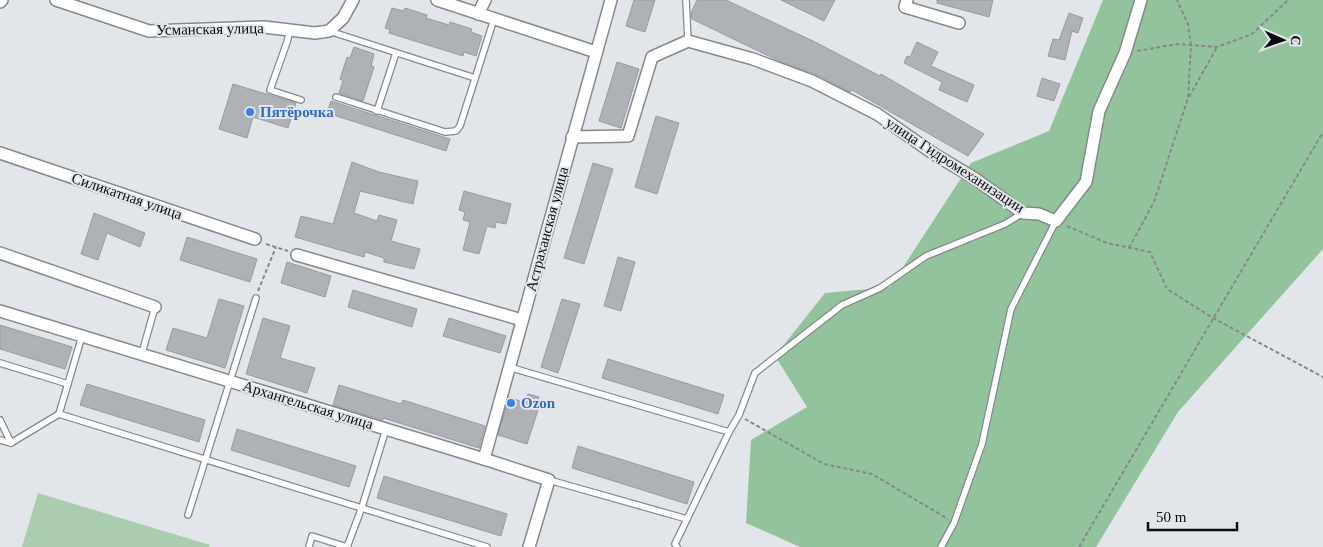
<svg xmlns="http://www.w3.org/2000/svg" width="1323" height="547" viewBox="0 0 1323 547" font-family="Georgia,serif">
<rect width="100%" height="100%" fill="#e2e6ea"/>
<!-- green -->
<polygon fill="#aacdb0" points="38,493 210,545 209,547 22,547"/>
<!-- forest -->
<polygon fill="#93c39c" points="1103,0 1323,0 1323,249 1178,412 1096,547 800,547 746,523 751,440 807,407 775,356 825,293 890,287 971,163 1049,131"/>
<!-- building -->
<g fill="#aeb2b6" stroke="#989ca0">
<polygon points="634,0 655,0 645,32 626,26"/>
<polygon points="697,0 726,0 817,43 880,76 881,74 984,134 968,156 852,90 850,92 815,74 779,61 692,19 691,13"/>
<polygon points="781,0 835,0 824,21"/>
<polygon points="937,0 993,0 989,17 937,3"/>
<polygon points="392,8 403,11 405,8 427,15 426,18 449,25 450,22 472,29 471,32 482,36 476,56 464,52 463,56 389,33 390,30 385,28"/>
<polygon points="1069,13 1083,18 1078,33 1072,31 1065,60 1048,56 1053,39 1059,40"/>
<polygon points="917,42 938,52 931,66 974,85 967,102 939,90 942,82 904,63 907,56 910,57"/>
<polygon points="354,47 374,54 371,66 374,67 363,101 339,93 343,81 340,79 347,57 350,58"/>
<polygon points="617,62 639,69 621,128 599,121"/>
<polygon points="1042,78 1060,84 1054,101 1037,96"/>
<polygon points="233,84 296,103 288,128 253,117 247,138 219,129"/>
<polygon points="331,101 450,139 446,151 327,113"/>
<polygon points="656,116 679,123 657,194 635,187"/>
<polygon points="352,162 379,172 418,181 413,204 360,191 354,213 377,221 379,215 397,220 391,241 420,249 414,269 384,262 384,258 365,252 364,257 295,237 301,216 333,224"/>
<polygon points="593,163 613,169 584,264 564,258"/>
<polygon points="464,191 511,204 506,224 496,222 495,228 487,226 479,254 463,250 470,222 463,220 465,212 459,210"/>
<polygon points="94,213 145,233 140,247 107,233 98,260 81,254"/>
<polygon points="187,237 257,259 250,282 180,260"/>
<polygon points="618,257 635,262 621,311 604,306"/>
<polygon points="287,262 331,276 325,297 281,283"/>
<polygon points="353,290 417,309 412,327 348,307"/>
<polygon points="219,299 244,306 225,368 166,350 173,328 207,338"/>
<polygon points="562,299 580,304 558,373 541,367"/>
<polygon points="263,318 290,326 280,358 315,368 307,393 246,374"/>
<polygon points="449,318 506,336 500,353 443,336"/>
<polygon points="0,325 72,347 65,369 0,349"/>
<polygon points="608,359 724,395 718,414 602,378"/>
<polygon points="87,384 205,420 199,442 80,405"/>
<polygon points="339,385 401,404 403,400 485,426 479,448 383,418 383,420 333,405"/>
<polygon points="528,394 539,397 536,406 539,407 527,444 498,435 509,397 525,403"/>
<polygon points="237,429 356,466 349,487 231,450"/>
<polygon points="578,446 694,482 687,504 572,468"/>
<polygon points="384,476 507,514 501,536 377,498"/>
</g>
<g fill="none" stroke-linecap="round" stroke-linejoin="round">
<defs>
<g id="service">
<polyline points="686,0 688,41"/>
<polyline points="290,30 287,42 270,90 301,100"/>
<polyline points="329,31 475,78"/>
<polyline points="336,97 445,132 456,131 460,126 494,19"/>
<polyline points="377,111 396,53"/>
<polyline points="82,336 59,414 487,547"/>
<polyline points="142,353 155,307"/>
<polyline points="0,363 68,384"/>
<polyline points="509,367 729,432"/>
<polyline points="0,420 11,443"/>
<polyline points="0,440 11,443 59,414"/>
<polyline points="549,480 687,519"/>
<polyline points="188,515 256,298"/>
<polyline points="309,547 312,536 347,547"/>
<polyline points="347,547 362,507 386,429"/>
<polyline points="677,547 675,544 729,432 739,415 755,373 842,305 880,288 926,256 1005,224 1023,213"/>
<polyline points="941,547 954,523 982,444 1011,309 1056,221"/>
</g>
<g id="minor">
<polyline points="56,0 149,31 264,27 315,33 329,31 343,18 353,0"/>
<polyline points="437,0 596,52"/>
<polyline points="907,0 905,7 959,23"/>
<polyline points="0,2 2,0"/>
<polyline points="478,14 485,0"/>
<polyline points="572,137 628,136 652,57 688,41 753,59 812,81 877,114 934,154 974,178 1023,213 1039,214 1056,221 1086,182 1099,111 1125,53 1141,0"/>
<polyline points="0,153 255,239"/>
<polyline points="0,253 155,307"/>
<polyline points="297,255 522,320"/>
<polyline points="0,311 484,459 549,480 529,547"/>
<polyline points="484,459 611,0"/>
</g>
</defs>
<!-- service casing -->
<use href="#service" stroke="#85898c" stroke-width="8"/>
<!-- minor casing -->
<use href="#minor" stroke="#85898c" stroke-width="14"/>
<!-- path -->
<g stroke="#86898b" stroke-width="2" stroke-dasharray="4 2.5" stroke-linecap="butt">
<polyline points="1137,51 1177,44 1217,47 1252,34 1288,0"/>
<polyline points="1189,97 1217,47"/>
<polyline points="1067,226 1107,243 1150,252 1167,289 1213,318 1323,377"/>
<polyline points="266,244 288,251"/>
<polyline points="1129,248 1154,202 1188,98 1191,45 1188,24 1177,0"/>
<polyline points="258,291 276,247"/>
<polyline points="745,419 824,464 872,474 948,519"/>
<polyline points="1079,547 1323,132"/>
</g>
<!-- service -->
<use href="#service" stroke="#fff" stroke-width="5.5"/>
<!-- minor -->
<use href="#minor" stroke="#fff" stroke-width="11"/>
</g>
<!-- markers -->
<g fill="#3f7fe0" stroke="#e2e6ea" stroke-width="2">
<circle cx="250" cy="112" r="5"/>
<circle cx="511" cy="403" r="5"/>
</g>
<g text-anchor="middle" stroke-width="4" stroke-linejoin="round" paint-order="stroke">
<!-- street labels -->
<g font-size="15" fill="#0a0c0d" stroke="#e2e6ea">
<text transform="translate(210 29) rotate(-1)" y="5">Усманская улица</text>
<text transform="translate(955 165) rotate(33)" y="5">улица Гидромеханизации</text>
<text transform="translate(127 196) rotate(19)" y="5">Силикатная улица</text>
<text transform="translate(547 229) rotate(-75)" y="5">Астраханская улица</text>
<text transform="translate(308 405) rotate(17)" y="5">Архангельская улица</text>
</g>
<!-- shop labels -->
<g font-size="15" font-weight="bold" fill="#366cbe" stroke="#e2e6ea" text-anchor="start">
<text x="260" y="117">Пятёрочка</text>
<text x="521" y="408">Ozon</text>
</g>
</g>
<!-- north arrow -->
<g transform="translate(1283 40) rotate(92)" stroke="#e2e6ea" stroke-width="4" paint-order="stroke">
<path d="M0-4L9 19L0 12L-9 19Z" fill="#0a0c0d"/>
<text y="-8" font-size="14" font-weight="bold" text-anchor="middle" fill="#0a0c0d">С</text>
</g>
<!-- scale -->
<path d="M1148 522v8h89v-8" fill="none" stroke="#0a0c0d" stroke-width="2.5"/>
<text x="1156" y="522" font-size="15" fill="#0a0c0d" stroke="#e2e6ea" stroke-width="4" paint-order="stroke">50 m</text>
</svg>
